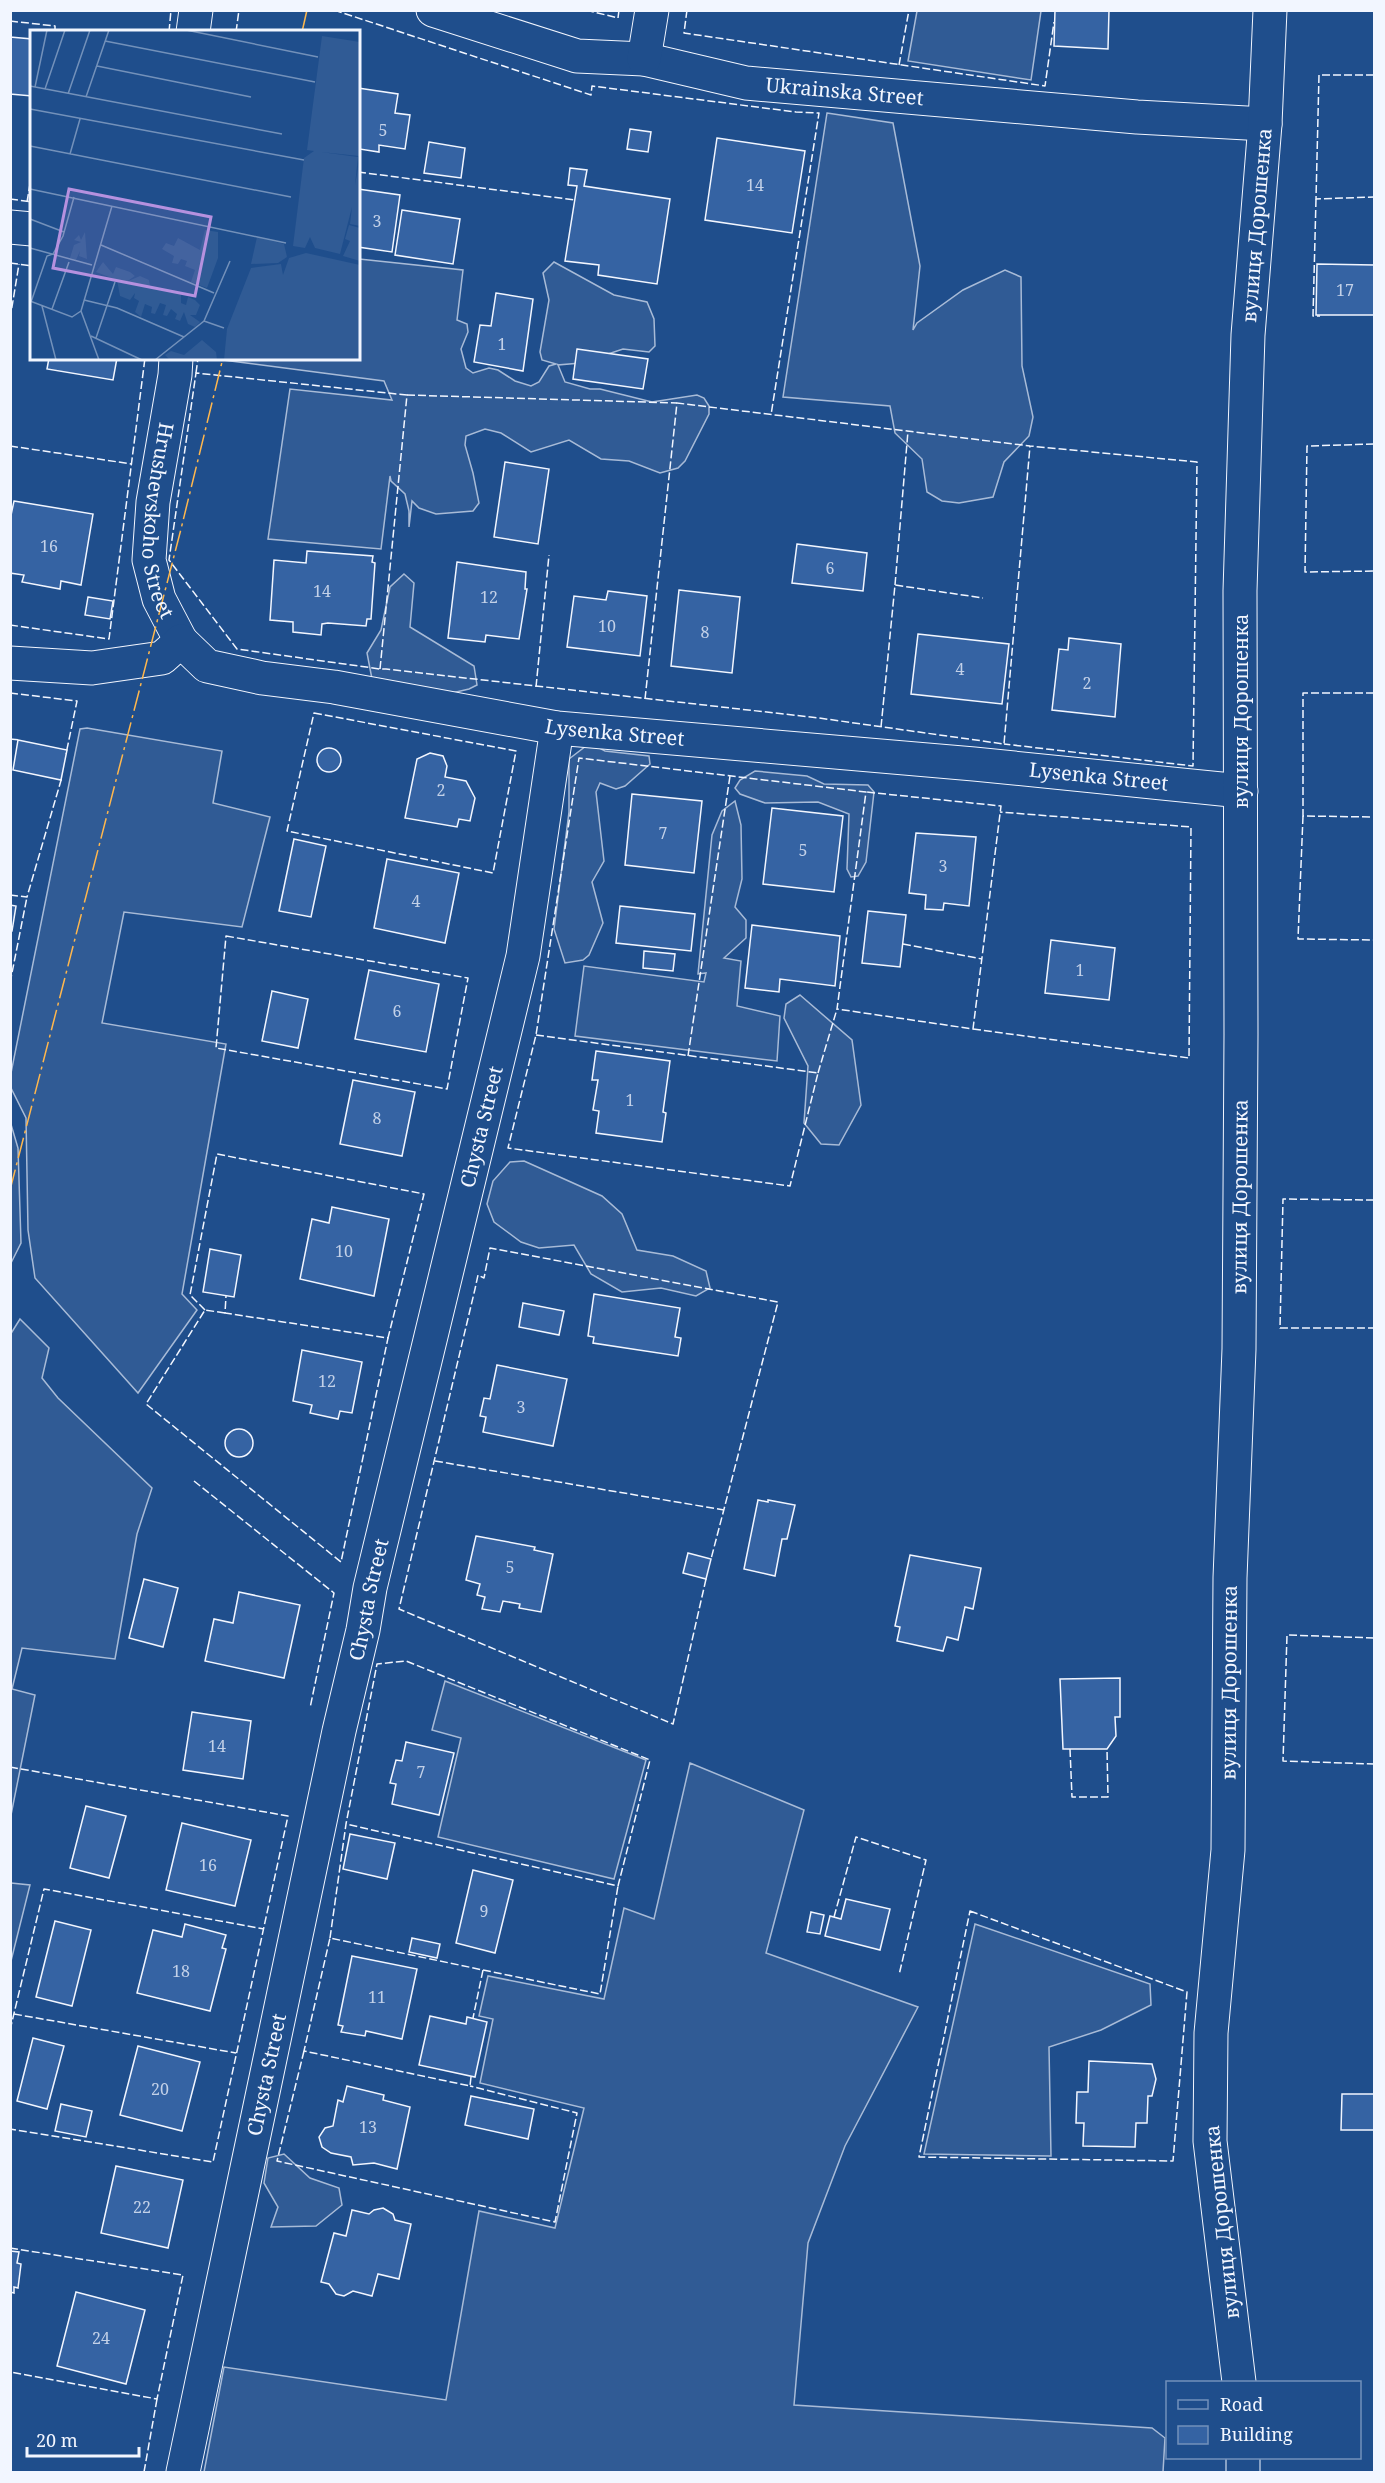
<svg xmlns="http://www.w3.org/2000/svg" width="1385" height="2483" viewBox="0 0 1385 2483" font-family="'Noto Serif',serif">
<rect width="100%" height="100%" fill="#1f4e8c"/>
<!-- built -->
<g fill="#305b95" stroke="#a8bbd7" stroke-width="1.5">
<polygon points="917,11 1041,11 1031,80 908,61"/>
<polygon points="827,113 893,123 920,266 913,330 917,323 963,290 1005,270 1021,277 1022,366 1033,417 1029,436 1004,462 993,497 959,503 942,501 927,492 922,459 895,433 890,406 783,397"/>
<polygon points="359,259 463,270 457,320 467,324 468,332 461,349 466,368 473,373 489,368 498,370 515,381 531,386 539,382 549,366 556,364 542,360 540,352 549,300 543,273 554,262 614,295 647,302 654,319 655,346 649,352 623,349 581,363 558,365 565,382 590,389 600,389 652,402 697,395 704,398 709,406 709,414 685,461 678,468 660,473 629,461 601,459 569,440 531,452 501,433 485,429 466,436 465,445 473,473 479,503 473,511 436,514 419,508 412,501 409,527 409,511 405,494 391,481 390,476 381,549 268,539 290,389 392,400 384,381 215,359 358,358"/>
<polygon points="404,574 414,583 410,627 474,666 477,685 469,689 452,693 372,679 367,653 381,630 390,587"/>
<polygon points="87,728 222,751 213,803 270,817 242,927 124,912 102,1023 226,1044 182,1294 197,1310 138,1393 35,1278 28,1230 26,1118 11,1088 11,1073 80,729"/>
<polygon points="590,743 605,751 649,756 650,764 625,786 616,789 600,783 596,792 604,861 592,882 603,923 589,955 583,960 565,963 554,929 569,812 569,759"/>
<polygon points="755,771 807,776 824,784 868,785 874,792 866,862 858,876 851,877 847,869 849,814 818,802 765,803 740,794 735,788 740,780"/>
<polygon points="735,801 741,825 742,879 735,907 746,920 746,938 724,958 741,961 737,1006 780,1016 777,1061 575,1036 584,966 704,982 706,973 698,974 712,835 722,811"/>
<polygon points="800,995 852,1040 861,1105 839,1145 821,1144 804,1123 808,1066 784,1018 786,1004"/>
<polygon points="10,1121 18,1148 21,1243 11,1263"/>
<polygon points="524,1161 602,1196 622,1214 637,1250 673,1256 706,1271 710,1288 696,1296 661,1288 622,1292 591,1274 574,1245 539,1248 521,1242 494,1222 487,1204 493,1181 510,1162"/>
<polygon points="20,1319 49,1348 42,1378 58,1398 152,1488 137,1534 115,1659 22,1648 12,1689 35,1695 11,1815 10,1335"/>
<polygon points="445,1681 646,1760 614,1879 438,1837 461,1738 432,1730"/>
<polygon points="690,1763 804,1810 766,1953 918,2007 845,2146 808,2243 794,2405 1152,2428 1165,2438 1163,2472 204,2472 224,2367 446,2400 479,2211 555,2228 584,2108 480,2083 493,2019 479,2016 488,1976 604,1999 624,1908 654,1919"/>
<polygon points="11,1883 30,1885 11,1961 10,1883"/>
<polygon points="975,1924 1150,1984 1151,2005 1101,2030 1049,2047 1051,2156 924,2154"/>
<polygon points="284,2154 310,2178 339,2188 342,2205 316,2226 271,2227 278,2207 264,2183 268,2158"/>
</g>
<!-- building -->
<g fill="#3563a3" stroke="#f2f6ff" stroke-width="1.5">
<polygon points="1055,10 1109,10 1108,49 1054,46"/>
<polygon points="10,37 32,39 32,96 10,94"/>
<polygon points="358,88 398,94 395,113 410,115 405,149 379,145 379,152 360,149 358,159"/>
<polygon points="630,129 651,132 648,152 627,149"/>
<polygon points="717,138 805,151 792,233 705,220"/>
<polygon points="429,142 465,148 461,178 424,173"/>
<polygon points="570,168 587,170 584,186 670,199 657,284 598,275 599,265 565,261 577,186 568,185"/>
<polygon points="358,189 400,195 392,252 358,247"/>
<polygon points="402,210 460,219 453,264 395,255"/>
<polygon points="1317,264 1374,265 1374,315 1316,315"/>
<polygon points="496,293 533,299 523,371 474,362 480,325 491,326"/>
<polygon points="577,349 648,359 643,389 573,379"/>
<polygon points="49,358 117,358 113,380 47,369"/>
<polygon points="505,462 549,469 538,544 494,537"/>
<polygon points="14,501 93,514 81,585 61,581 60,589 22,582 24,575 10,573 10,520"/>
<polygon points="797,544 867,553 863,591 792,583"/>
<polygon points="307,551 373,556 372,562 375,563 371,619 367,619 366,626 328,623 322,624 321,635 293,632 293,622 270,620 274,560 306,563"/>
<polygon points="457,562 526,572 525,589 527,589 519,639 486,635 485,642 448,638"/>
<polygon points="679,590 740,597 732,673 671,666"/>
<polygon points="608,591 647,596 640,656 567,647 574,596 606,600"/>
<polygon points="88,597 113,601 110,619 85,615"/>
<polygon points="918,634 1009,644 1002,704 911,694"/>
<polygon points="1069,638 1121,644 1115,717 1052,710 1059,649 1068,650"/>
<polygon points="18,740 67,750 61,780 13,770"/>
<circle cx="329" cy="760" r="12"/>
<polygon points="430,753 443,756 447,766 445,777 466,781 475,798 470,821 459,819 457,827 405,818 417,759"/>
<polygon points="632,794 702,801 694,873 625,865"/>
<polygon points="772,808 843,816 834,892 763,884"/>
<polygon points="916,833 976,837 969,906 944,903 943,910 925,909 926,895 909,893"/>
<polygon points="294,839 326,846 311,917 279,911"/>
<polygon points="387,859 459,873 445,943 374,928"/>
<polygon points="10,905 16,906 12,931 10,931"/>
<polygon points="620,906 695,914 691,951 616,943"/>
<polygon points="868,911 906,915 900,967 862,963"/>
<polygon points="752,925 840,936 835,986 780,979 779,992 745,988"/>
<polygon points="1051,940 1115,948 1109,1000 1045,993"/>
<polygon points="644,951 675,954 673,971 643,968"/>
<polygon points="369,970 439,984 426,1052 355,1039"/>
<polygon points="272,991 308,999 298,1048 262,1041"/>
<polygon points="596,1051 670,1061 663,1112 666,1113 662,1142 596,1133 599,1111 593,1110 598,1080 592,1080"/>
<polygon points="353,1080 415,1092 402,1156 340,1144"/>
<polygon points="332,1207 389,1219 374,1296 300,1279 312,1219 329,1223"/>
<polygon points="210,1249 241,1255 234,1297 203,1292"/>
<polygon points="594,1294 680,1308 675,1337 681,1338 678,1356 593,1343 594,1337 588,1336"/>
<polygon points="523,1303 564,1311 559,1335 519,1327"/>
<polygon points="302,1350 362,1362 352,1413 340,1411 338,1419 310,1413 312,1405 293,1401"/>
<polygon points="497,1365 567,1379 553,1446 483,1432 486,1417 480,1416 484,1398 490,1399"/>
<circle cx="239" cy="1443" r="14"/>
<polygon points="758,1500 768,1502 768,1500 795,1505 787,1539 782,1539 775,1576 744,1569"/>
<polygon points="476,1536 535,1547 534,1550 553,1554 541,1612 519,1608 520,1604 503,1601 500,1612 482,1609 485,1597 477,1595 480,1584 466,1580"/>
<polygon points="688,1553 711,1559 706,1579 683,1573"/>
<polygon points="910,1555 981,1568 973,1609 965,1607 958,1640 947,1637 943,1651 897,1641 900,1627 895,1626"/>
<polygon points="144,1579 178,1588 163,1647 129,1638"/>
<polygon points="239,1592 300,1605 284,1678 205,1661 214,1619 233,1623"/>
<polygon points="1120,1678 1120,1717 1115,1717 1116,1736 1107,1749 1063,1749 1060,1679"/>
<polygon points="192,1712 251,1721 243,1779 183,1770"/>
<polygon points="406,1742 454,1753 439,1815 392,1804 396,1784 390,1783 396,1760 402,1761"/>
<polygon points="86,1806 126,1816 109,1878 70,1868"/>
<polygon points="182,1823 251,1840 235,1906 166,1890"/>
<polygon points="350,1834 395,1843 387,1879 343,1869"/>
<polygon points="473,1870 513,1880 495,1953 456,1943"/>
<polygon points="846,1899 890,1909 880,1950 825,1936 830,1916 841,1919"/>
<polygon points="811,1912 824,1915 820,1934 807,1932"/>
<polygon points="55,1921 91,1930 72,2006 36,1997"/>
<polygon points="185,1924 226,1935 222,1948 226,1949 210,2011 137,1993 153,1930 182,1937"/>
<polygon points="412,1938 440,1944 437,1958 409,1952"/>
<polygon points="352,1956 417,1969 402,2039 366,2031 365,2036 341,2032 343,2026 338,2025"/>
<polygon points="430,2016 466,2024 467,2017 487,2022 475,2077 419,2065"/>
<polygon points="33,2038 64,2046 47,2109 17,2101"/>
<polygon points="138,2046 200,2062 182,2131 120,2115"/>
<polygon points="1089,2061 1152,2064 1156,2079 1152,2096 1148,2096 1147,2123 1136,2123 1135,2147 1083,2146 1084,2123 1076,2123 1077,2092 1088,2092"/>
<polygon points="347,2086 384,2095 383,2100 410,2107 397,2169 374,2163 353,2165 351,2157 331,2153 322,2147 319,2137 325,2128 333,2126 338,2100 343,2102"/>
<polygon points="1342,2094 1374,2094 1374,2130 1341,2130"/>
<polygon points="471,2096 534,2109 528,2139 465,2125"/>
<polygon points="61,2104 92,2111 86,2137 55,2131"/>
<polygon points="116,2166 183,2180 168,2248 101,2233"/>
<polygon points="383,2208 393,2214 395,2220 411,2224 399,2279 378,2274 372,2296 353,2291 344,2296 336,2294 329,2284 321,2282 334,2233 346,2236 352,2210 369,2214 374,2210"/>
<polygon points="10,2251 19,2252 17,2263 21,2264 18,2288 14,2287 14,2293 10,2292"/>
<polygon points="76,2292 145,2310 126,2384 57,2366"/>
</g>
<g fill="none" stroke-linecap="round" stroke-linejoin="round">
<defs>
<g id="minor">
<path id="s1" d="M 433,10 L 577,56 L 644,59 L 746,83 L 1137,117 L 1265,124"/>
<polyline points="193,32 196,10"/>
<polyline points="644,59 652,10"/>
<polyline points="10,227 32,229"/>
<path id="s2" d="M 176,358 L 175,375 L 153,502 L 149,560 L 159,599 L 181,641"/>
<path id="s3" d="M 10,663 L 92,668 L 162,658 L 181,641 L 207,666 L 262,678 L 334,687 L 557,728 L 974,764 L 1241,791"/>
<path id="s4" d="M 1239,2382 L 1210,2141 L 1211,2033 L 1228,1850 L 1230,1578 L 1239,1349 L 1241,1034 L 1240,591 L 1248,335 L 1265,124 L 1270,10"/>
<polyline points="1243,2458 1243,2472"/>
<path id="s5" d="M 183,2472 L 339,1731 L 363,1630 L 370,1588 L 523,956 L 557,728"/>
</g>
</defs>
<!-- minor casing -->
<use href="#minor" stroke="#f2f6ff" stroke-width="35"/>
<!-- minor -->
<use href="#minor" stroke="#1f4e8c" stroke-width="33"/>
<!-- fence -->
<g stroke="#f2f6ff" stroke-width="1.5" stroke-dasharray="8 3" stroke-linecap="butt">
<polyline points="334,10 591,95 592,86 796,112 819,113 771,415"/>
<polyline points="586,10 618,18 619,10"/>
<polyline points="687,10 684,33 1045,86 1054,22"/>
<polyline points="10,21 55,26 55,32"/>
<polyline points="169,32 171,10"/>
<polyline points="236,32 239,10"/>
<polyline points="899,65 909,10"/>
<polyline points="1374,75 1319,75 1316,199 1374,197"/>
<polyline points="358,172 575,200"/>
<polyline points="10,199 32,202"/>
<polyline points="1316,199 1313,316 1320,316"/>
<polyline points="27,202 32,172"/>
<polyline points="10,263 32,266"/>
<polyline points="10,319 19,264"/>
<polyline points="196,373 198,358"/>
<polyline points="407,395 677,403"/>
<polyline points="1374,444 1307,446 1305,572 1374,571"/>
<polyline points="10,446 132,464"/>
<polyline points="895,585 908,431"/>
<polyline points="10,625 109,639 145,358"/>
<polyline points="380,669 407,395 196,373 169,560 237,649 380,669 386,669 819,718 1004,744 1030,446"/>
<polyline points="536,687 549,555"/>
<polyline points="10,693 77,701 66,754"/>
<polyline points="1374,693 1303,693 1303,816 1374,817"/>
<polyline points="645,699 677,403 1030,446 1197,462 1193,766 1004,744"/>
<polygon points="314,713 516,751 493,873 287,831"/>
<polyline points="881,727 895,585 983,598"/>
<polyline points="10,739 20,740"/>
<polyline points="1303,816 1298,939 1374,940"/>
<polyline points="10,895 27,897 62,777"/>
<polygon points="226,936 468,978 447,1089 216,1048"/>
<polyline points="903,944 982,959"/>
<polyline points="10,983 27,897"/>
<polyline points="973,1029 1189,1058 1191,827 1000,812"/>
<polyline points="536,1035 818,1073 790,1186 508,1148 536,1035 579,758 866,792 837,1009 973,1029 1001,806 866,792"/>
<polyline points="688,1056 730,776"/>
<polyline points="818,1073 837,1009"/>
<polyline points="1374,1200 1283,1199 1280,1328 1374,1328"/>
<polyline points="205,1310 190,1295 217,1154 424,1194 388,1338 225,1313 226,1296"/>
<polyline points="225,1313 205,1310 146,1404 341,1562 388,1338"/>
<polyline points="435,1461 724,1510"/>
<polyline points="194,1481 334,1593 310,1708"/>
<polyline points="706,1579 673,1724 399,1609 475,1289 478,1275 484,1278 490,1248 778,1302 711,1559"/>
<polyline points="1374,1638 1287,1635 1283,1761 1374,1764"/>
<polyline points="1070,1749 1072,1797 1108,1797 1107,1749"/>
<polyline points="10,1767 288,1816 213,2162 10,2129"/>
<polygon points="970,1911 1187,1992 1173,2161 919,2157"/>
<polyline points="834,1917 856,1837 926,1860 899,1975"/>
<polyline points="330,1938 346,1824 377,1664 406,1661 650,1760 618,1886 346,1824"/>
<polyline points="483,1970 600,1994 618,1886"/>
<polyline points="14,2014 236,2053"/>
<polyline points="10,2030 44,1889 264,1929"/>
<polyline points="304,2051 277,2161 555,2222 577,2113 470,2086"/>
<polyline points="471,2077 470,2086 304,2051 330,1938 483,1970 473,2018"/>
<polyline points="10,2248 183,2275 157,2399 10,2372"/>
<polyline points="144,2472 157,2399"/>
</g>
<!-- power -->
<g stroke="#ffb74d" stroke-width="1.5" stroke-dasharray="21 4.5 3 4.5" stroke-linecap="butt">
<polyline points="302,32 307,10"/>
<polyline points="10,1190 181,529 223,358"/>
</g>
</g>
<g text-anchor="middle" stroke-width="4.5" stroke-linejoin="round" paint-order="stroke">
<!-- number labels -->
<g font-size="16" fill="#c3d1e8">
<text x="383" y="136">5</text>
<text x="755" y="191">14</text>
<text x="377" y="227">3</text>
<text x="1345" y="296">17</text>
<text x="502" y="350">1</text>
<text x="49" y="552">16</text>
<text x="830" y="574">6</text>
<text x="322" y="597">14</text>
<text x="489" y="603">12</text>
<text x="607" y="632">10</text>
<text x="705" y="638">8</text>
<text x="960" y="675">4</text>
<text x="1087" y="689">2</text>
<text x="441" y="796">2</text>
<text x="663" y="839">7</text>
<text x="803" y="856">5</text>
<text x="943" y="872">3</text>
<text x="416" y="907">4</text>
<text x="1080" y="976">1</text>
<text x="397" y="1017">6</text>
<text x="630" y="1106">1</text>
<text x="377" y="1124">8</text>
<text x="344" y="1257">10</text>
<text x="327" y="1387">12</text>
<text x="521" y="1413">3</text>
<text x="510" y="1573">5</text>
<text x="217" y="1752">14</text>
<text x="421" y="1778">7</text>
<text x="208" y="1871">16</text>
<text x="484" y="1917">9</text>
<text x="181" y="1977">18</text>
<text x="377" y="2003">11</text>
<text x="160" y="2095">20</text>
<text x="368" y="2133">13</text>
<text x="142" y="2213">22</text>
<text x="101" y="2344">24</text>
</g>
<!-- street labels -->
<g font-size="20" fill="#f2f6ff" stroke="#1f4e8c">
<text dy="7" stroke="none"><textPath href="#s1" startOffset="422">Ukrainska Street</textPath></text>
<text dy="7" stroke="none"><textPath href="#s4" startOffset="2160">вулиця Дорошенка</textPath></text>
<text dy="7" stroke="none"><textPath href="#s2" startOffset="165">Hrushevskoho Street</textPath></text>
<text transform="translate(1241 711) rotate(-90)" y="7">вулиця Дорошенка</text>
<text dy="7" stroke="none"><textPath href="#s3" startOffset="628">Lysenka Street</textPath></text>
<text dy="7" stroke="none"><textPath href="#s3" startOffset="1114">Lysenka Street</textPath></text>
<text dy="7" stroke="none"><textPath href="#s5" startOffset="1378">Chysta Street</textPath></text>
<text dy="7" stroke="none"><textPath href="#s4" startOffset="1188">вулиця Дорошенка</textPath></text>
<text dy="7" stroke="none"><textPath href="#s5" startOffset="892">Chysta Street</textPath></text>
<text dy="7" stroke="none"><textPath href="#s4" startOffset="702">вулиця Дорошенка</textPath></text>
<text dy="7" stroke="none"><textPath href="#s5" startOffset="406">Chysta Street</textPath></text>
<text transform="translate(1222 2222) rotate(-96)" y="7">вулиця Дорошенка</text>
</g>
</g>
<!-- overview -->
<g transform="translate(30 30)">
<rect width="330" height="330" fill="#1f4e8c"/>
<path d="M 292,6 L 330,12 L 329,126 L 291,122 L 328,127 L 325,155 L 330,128 L 330,196 L 320,194 L 322,177 L 310,224 L 285,218 L 280,207 L 275,218 L 263,216 L 274,128 L 284,121 L 277,120 ZM 319,195 L 330,198 L 330,231 L 313,226 L 320,211 L 315,209 ZM 175,200 L 188,202 L 188,228 L 177,258 L 161,252 L 165,240 L 155,236 L 157,231 L 151,229 L 148,234 L 142,233 L 144,226 L 132,219 L 136,213 L 144,216 L 148,208 L 170,220 ZM 55,202 L 57,229 L 49,226 L 50,221 L 46,230 L 40,228 L 44,215 L 51,212 L 44,210 L 49,205 L 51,210 ZM 227,207 L 254,214 L 257,227 L 248,233 L 221,234 ZM 276,223 L 330,235 L 330,330 L 194,330 L 197,299 L 221,238 L 251,234 L 253,245 L 259,228 ZM 73,232 L 83,244 L 86,237 L 100,242 L 105,246 L 96,252 L 110,246 L 119,250 L 120,256 L 151,264 L 151,273 L 156,275 L 158,267 L 165,270 L 170,275 L 166,285 L 160,285 L 170,292 L 165,297 L 158,294 L 154,282 L 150,291 L 145,289 L 147,284 L 141,279 L 137,286 L 133,285 L 136,275 L 130,273 L 125,284 L 121,283 L 122,277 L 115,274 L 111,287 L 105,282 L 109,271 L 104,268 L 105,263 L 100,270 L 90,266 L 87,250 L 66,242 ZM 172,310 L 186,322 L 187,330 L 140,330 L 135,325 L 141,321 L 154,325 Z" fill="#305b95"/>
<path fill="none" stroke="#7391ba" stroke-width="1.5" d="M 156,0 L 288,27M 75,11 L 285,52M 67,36 L 221,67M 0,56 L 252,104M 5,57 L 17,0M 15,59 L 35,0M 38,64 L 60,0M 56,67 L 79,0M 0,79 L 274,130M 0,116 L 261,167M 40,124 L 50,89M 0,159 L 256,213M 0,189 L 34,202M 71,215 L 184,263M 0,218 L 62,235M 54,270 L 87,278 L 154,307M 0,271 L 42,287 L 51,281M 1,272 L 17,226 L 23,224 L 33,206 L 44,167M 12,276 L 26,330M 22,279 L 39,232M 174,291 L 194,298M 61,306 L 112,330M 66,308 L 85,252M 69,330 L 51,281 L 82,176M 125,330 L 174,291 L 200,231"/>
<path fill="#b691df" fill-opacity="0.15" stroke="#b691df" stroke-width="3" d="M 39,159 L 181,187 L 165,266 L 23,238 Z"/>
<rect width="330" height="330" fill="none" stroke="#f2f6ff" stroke-width="3"/>
</g>
<!-- border -->
<rect width="1385" height="2483" fill="none" stroke="#f2f6ff" stroke-width="24"/>
<!-- legend -->
<rect x="1166" y="2381" width="195" height="78" fill="#1f4e8c" stroke="#7391ba" stroke-width="1.5"/>
<rect x="1178" y="2400" width="30" height="9" fill="#1f4e8c" stroke="#7391ba" stroke-width="1.5"/>
<text x="1220" y="2411" font-size="18" fill="#f2f6ff">Road</text>
<rect x="1178" y="2426" width="30" height="18" fill="#3563a3" stroke="#7391ba" stroke-width="1.5"/>
<text x="1220" y="2441" font-size="18" fill="#f2f6ff">Building</text>
<!-- scale -->
<path d="M27 2447v9h112v-9" fill="none" stroke="#f2f6ff" stroke-width="3"/>
<text x="36" y="2447" font-size="18" fill="#f2f6ff" stroke="#1f4e8c" stroke-width="4.5" paint-order="stroke">20 m</text>
</svg>
